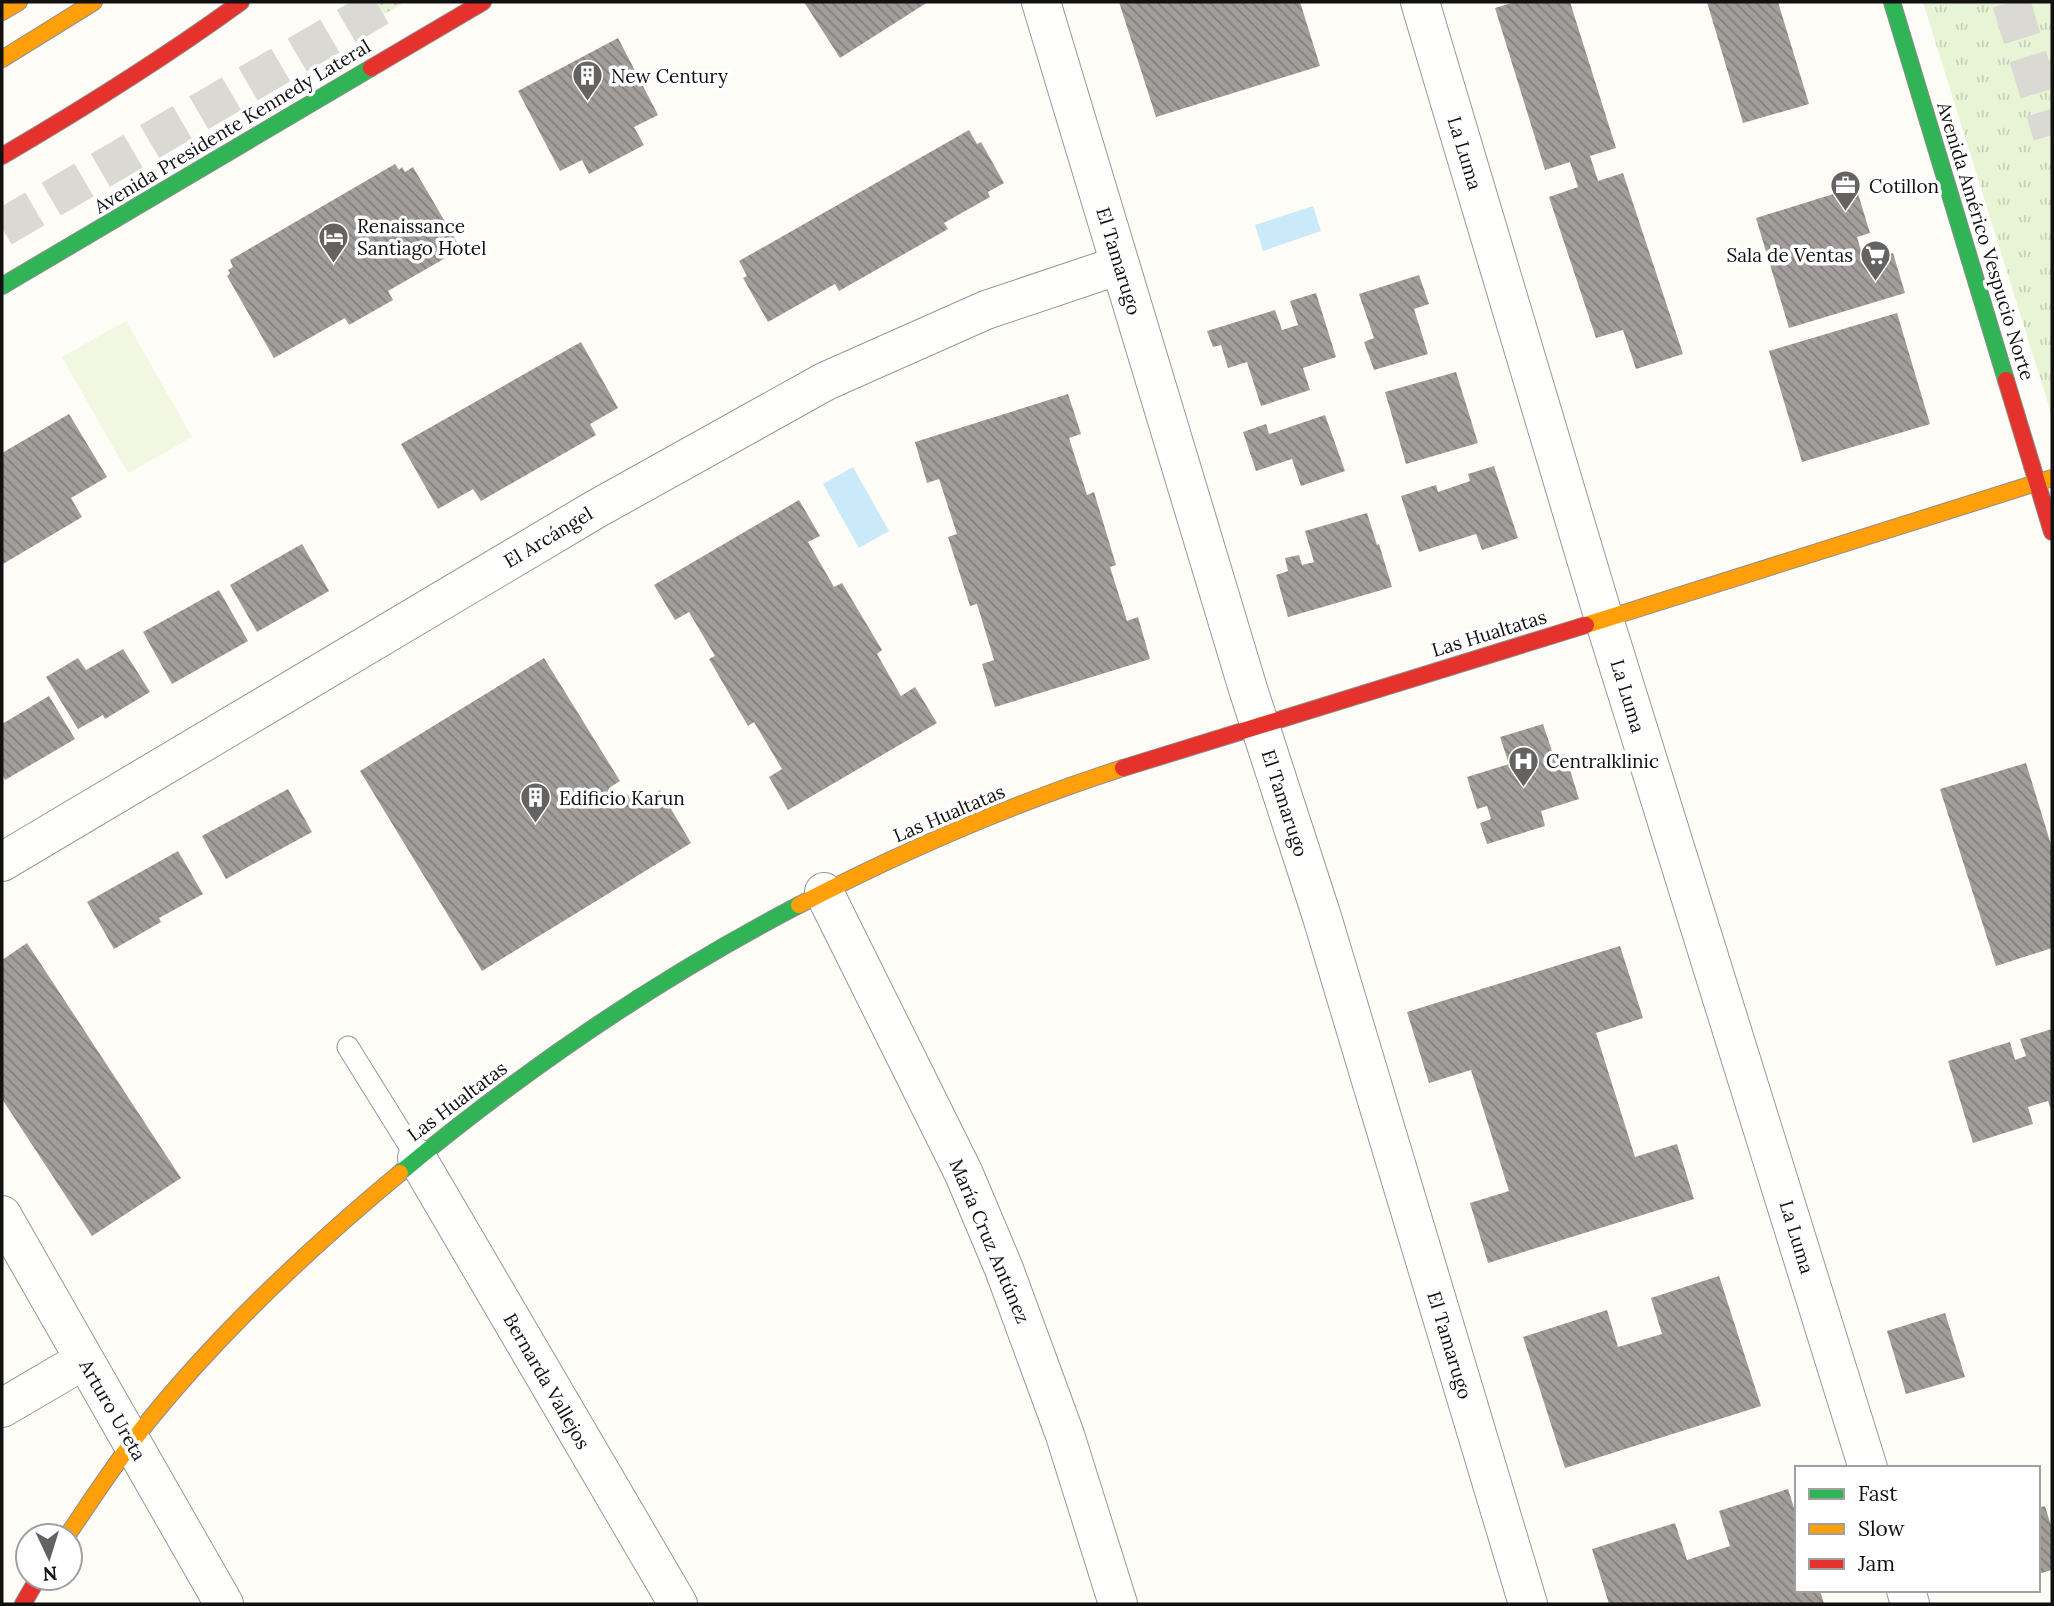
<svg xmlns="http://www.w3.org/2000/svg" width="2054" height="1606" viewBox="0 0 2054 1606" font-family="Lora,serif">
<defs>
<pattern id="grass-dots" width="8" height="8" patternUnits="userSpaceOnUse" patternTransform="scale(1.75)"><rect width="8" height="8" fill="#e8f4d6"/><path d="M2 2h.1M6 6h.1" fill="none" stroke="#c6d0b7" stroke-width="1.8" stroke-linecap="round"/></pattern>
<pattern id="park-tufts" width="24" height="20" patternUnits="userSpaceOnUse" patternTransform="scale(1.75)"><rect width="24" height="20" fill="#e8f4d6"/><path d="M3 7l-1-3M5 7V3M7 7l1-3M15 17l-1-3M17 17v-4M19 17l1-3" fill="none" stroke="#c6d0b7"/></pattern>
<pattern id="building-back-hatch" width="6" height="6" patternUnits="userSpaceOnUse" patternTransform="scale(1.75)"><rect width="6" height="6" fill="#a19e9c"/><path d="M-1 5l2 2M0 0l6 6M5-1l2 2" fill="none" stroke="#827f7e"/></pattern>
</defs>
<rect width="100%" height="100%" fill="#fdfcf7"/>
<!-- grass -->
<polygon fill="url(#grass-dots)" points="349,2 405,2 370,22 340,9"/>
<!-- park -->
<polygon fill="url(#park-tufts)" points="1923,2 2052,2 2052,416"/>
<!-- pitch -->
<polygon fill="#f1f7e0" points="126,321 192,437 128,473 62,357"/>
<!-- water -->
<g fill="#cbeaf9">
<polygon points="1313,206 1321,231 1263,251 1255,225"/>
<polygon points="853,467 889,531 859,548 823,484"/>
</g>
<!-- building -->
<g fill="url(#building-back-hatch)">
<polygon points="804,2 928,2 840,58"/>
<polygon points="1119,2 1300,2 1320,66 1156,117"/>
<polygon points="1515,2 1570,2 1616,148 1590,156 1598,181 1623,173 1683,354 1636,369 1623,330 1596,338 1549,197 1578,187 1570,162 1545,170 1495,8"/>
<polygon points="1707,2 1778,2 1809,104 1743,123"/>
<polygon points="618,38 658,115 634,127 644,145 589,174 582,160 560,171 518,91"/>
<polygon points="969,130 977,144 981,142 1004,183 988,192 990,197 944,223 948,229 839,291 835,284 768,322 743,278 747,276 739,261"/>
<polygon points="395,164 399,170 402,167 405,172 413,167 461,249 388,291 393,300 349,325 345,318 274,358 227,276 230,273 228,270 233,267 230,260"/>
<polygon points="1856,187 1870,233 1857,237 1864,261 1893,253 1905,293 1789,328 1756,218"/>
<polygon points="1419,275 1429,304 1414,309 1428,354 1374,370 1364,342 1374,338 1359,294"/>
<polygon points="1316,293 1336,357 1303,368 1310,390 1261,406 1247,362 1228,368 1221,345 1213,347 1207,331 1275,310 1282,330 1298,325 1290,301"/>
<polygon points="1897,313 1930,424 1802,462 1769,351"/>
<polygon points="581,342 618,408 590,424 596,435 481,501 473,489 438,509 401,444"/>
<polygon points="1456,372 1478,443 1406,464 1385,392"/>
<polygon points="1068,394 1081,434 1069,438 1087,495 1094,492 1116,565 1110,567 1127,621 1138,617 1150,659 995,707 982,664 994,660 977,604 970,606 948,537 957,534 939,479 927,483 915,442"/>
<polygon points="69,414 107,477 71,498 82,517 3,564 2,453"/>
<polygon points="1325,415 1345,471 1301,486 1292,459 1256,471 1243,432 1266,424 1269,434"/>
<polygon points="1494,466 1518,538 1482,550 1476,534 1419,552 1401,496 1436,485 1438,492 1470,481 1468,474"/>
<polygon points="799,500 820,536 808,542 834,587 842,583 882,650 877,654 901,696 915,687 937,723 788,810 769,777 782,769 754,722 748,726 709,659 715,656 689,612 675,620 654,585"/>
<polygon points="1367,513 1377,545 1379,544 1392,587 1288,617 1276,575 1288,571 1285,558 1299,555 1302,565 1314,562 1305,531"/>
<polygon points="302,544 329,591 257,632 230,585"/>
<polygon points="219,590 248,641 172,684 143,632"/>
<polygon points="123,649 150,692 105,719 103,715 78,729 46,677 78,658 86,670"/>
<polygon points="544,658 620,781 609,788 617,800 627,794 634,806 660,790 691,843 482,971 360,771"/>
<polygon points="49,696 75,739 5,780 2,774 2,724"/>
<polygon points="1543,724 1554,757 1565,754 1579,799 1541,811 1545,826 1487,844 1480,823 1491,819 1487,806 1477,809 1467,777 1509,764 1500,737"/>
<polygon points="2026,763 2052,848 2052,948 1996,966 1940,789"/>
<polygon points="288,789 312,832 226,879 202,836"/>
<polygon points="178,851 203,894 159,918 161,922 114,949 87,902"/>
<polygon points="27,943 181,1178 92,1236 2,1099 2,960"/>
<polygon points="1620,946 1643,1018 1596,1033 1635,1157 1677,1144 1694,1199 1488,1263 1470,1203 1509,1191 1471,1070 1429,1083 1407,1012"/>
<polygon points="2052,1029 2052,1112 2048,1101 2028,1107 2033,1124 1973,1143 1948,1061 2010,1042 2015,1060 2026,1056 2020,1039"/>
<polygon points="1719,1276 1761,1406 1565,1468 1523,1337 1607,1310 1618,1347 1662,1334 1651,1298"/>
<polygon points="1945,1313 1965,1377 1906,1394 1887,1331"/>
<polygon points="1788,1489 1797,1517 1797,1590 1820,1590 1824,1604 1609,1604 1592,1549 1675,1523 1687,1560 1730,1546 1719,1511"/>
<polygon points="2045,1506 2052,1529 2052,1570 2038,1574 2038,1508"/>
</g>
<g fill="none" stroke-linecap="round" stroke-linejoin="round">
<!-- highway-tunnel -->
<g stroke="#dad9d4" stroke-width="38" stroke-dasharray="38 19" stroke-linecap="butt">
<polyline points="2011,2 2052,135"/>
<polyline points="2,228 388,2"/>
</g>
<defs>
<polyline id="lane" points="348,1047 417,1158"/>
<g id="street">
<polyline points="1041,2 1248,689 1322,917 1528,1604"/>
<polyline points="1420,2 1604,619 1868,1468"/>
<polyline points="2,862 596,509 826,381 986,310 1120,265"/>
<polyline points="824,892 964,1174 1004,1269 1065,1435 1118,1604"/>
<polyline points="417,1158 678,1604"/>
<polyline points="2,1215 224,1604"/>
<polyline points="2,1408 84,1360"/>
<polyline points="1906,1590 1910,1604"/>
</g>
<g id="fast">
<polyline points="1892,2 2006,380"/>
<polyline points="2,286 371,68"/>
<path d="M 400,1173 C 524,1070 657,979 799,905"/>
</g>
<g id="slow">
<polyline points="2,12 19,2"/>
<polyline points="2,59 94,2"/>
<polyline points="1586,625 2052,478"/>
<path d="M 799,905 C 903,851 1011,804 1123,768"/>
<path d="M 67,1536 C 94,1496 120,1456 150,1419 C 224,1328 311,1247 400,1173"/>
</g>
<g id="jam">
<polyline points="371,68 483,2"/>
<path d="M 2,156 C 84,108 164,58 241,2"/>
<polyline points="2006,380 2052,532"/>
<polyline points="1123,768 1586,625"/>
<polyline points="23,1604 38,1578"/>
</g>
</defs>
<!-- lane casing -->
<use href="#lane" stroke="#979795" stroke-width="23"/>
<!-- street casing -->
<use href="#street" stroke="#979795" stroke-width="40"/>
<!-- fast casing -->
<use href="#fast" stroke="#8e8d8b" stroke-width="18"/>
<!-- slow casing -->
<use href="#slow" stroke="#8e8d8b" stroke-width="18"/>
<!-- jam casing -->
<use href="#jam" stroke="#8e8d8b" stroke-width="18"/>
<!-- lane -->
<use href="#lane" stroke="#fffffe" stroke-width="21"/>
<!-- street -->
<use href="#street" stroke="#fffffe" stroke-width="38"/>
<!-- fast -->
<use href="#fast" stroke="#30b455" stroke-width="16"/>
<!-- slow -->
<use href="#slow" stroke="#ff9f0a" stroke-width="16"/>
<!-- jam -->
<use href="#jam" stroke="#e5322d" stroke-width="16"/>
</g>
<!-- icons -->
<defs>
<symbol id="building-pin" viewBox="-11 -11 22 30"><path d="M0 17L-7.5 6A9.5 9.5 0 1 1 7.5 6Z" fill="#646362" stroke="#fff"/><path d="M-4-6H4V6H1V3H-1V6H-4ZM-2.5-4.3h1.7v1.8h-1.7ZM.8-4.3h1.7v1.8H.8ZM-2.5-1h1.7V.8h-1.7ZM.8-1h1.7V.8H.8Z" fill="#fff"/></symbol>
<symbol id="office-pin" viewBox="-11 -11 22 30"><path d="M0 17L-7.5 6A9.5 9.5 0 1 1 7.5 6Z" fill="#646362" stroke="#fff"/><path d="M-6-3h4V-5.5h4V-3h4V5H-6ZM-1-4.5V-3h2v-1.5ZM-6 0V1H6V0Z" fill="#fff"/></symbol>
<symbol id="hotel-pin" viewBox="-11 -11 22 30"><path d="M0 17L-7.5 6A9.5 9.5 0 1 1 7.5 6Z" fill="#646362" stroke="#fff"/><path d="M-6-4.5h1.5V1H6V5H4.5V3h-9V5H-6ZM-4 0a1.8 1.8 0 1 1 3.6 0ZM.5 0V-2.5h3Q6-2.5 6 0Z" fill="#fff"/></symbol>
<symbol id="supermarket-pin" viewBox="-11 -11 22 30"><path d="M0 17L-7.5 6A9.5 9.5 0 1 1 7.5 6Z" fill="#646362" stroke="#fff"/><path d="M-6-5.5h2.5l.6 2H6L4.5 2H-2.5L-4.4-4H-6ZM-1.5 3.2a1.3 1.3 0 1 0 .1 0ZM3 3.2a1.3 1.3 0 1 0 .1 0Z" fill="#fff"/></symbol>
<symbol id="hospital-pin" viewBox="-11 -11 22 30"><path d="M0 17L-7.5 6A9.5 9.5 0 1 1 7.5 6Z" fill="#646362" stroke="#fff"/><path d="M-5-5h3v3.5h4V-5h3V5h-3V1.5h-4V5h-3Z" fill="#fff"/></symbol>
</defs>
<g fill-rule="evenodd">
<use href="#building-pin" x="570" y="58" width="35" height="47"/>
<use href="#office-pin" x="1828" y="168" width="35" height="47"/>
<use href="#hotel-pin" x="316" y="220" width="35" height="47"/>
<use href="#supermarket-pin" x="1858" y="238" width="35" height="47"/>
<use href="#hospital-pin" x="1506" y="744" width="35" height="47"/>
<use href="#building-pin" x="518" y="780" width="35" height="47"/>
</g>
<g text-anchor="middle" stroke-width="7" stroke-linejoin="round" paint-order="stroke">
<!-- poi labels -->
<g font-size="19" fill="#111" stroke="#fff" text-anchor="start">
<text x="611" y="83">New Century</text>
<text x="1869" y="193">Cotillon</text>
<text x="357" y="233">Renaissance<tspan x="357" dy="22">Santiago Hotel</tspan></text>
<text x="1853" y="262" text-anchor="end">Sala de Ventas</text>
<text x="1546" y="768">Centralklinic</text>
<text x="559" y="805">Edificio Karun</text>
</g>
<!-- street labels -->
<g font-size="19" fill="#111" stroke="#fff">
<text transform="translate(232 126) rotate(-31)" y="7">Avenida Presidente Kennedy Lateral</text>
<text transform="translate(1465 153) rotate(73)" y="7">La Luma</text>
<text transform="translate(1986 241) rotate(73)" y="7">Avenida Américo Vespucio Norte</text>
<text transform="translate(1119 261) rotate(73)" y="7">El Tamarugo</text>
<text transform="translate(548 537) rotate(-31)" y="7">El Arcángel</text>
<text transform="translate(1489 633) rotate(-17)" y="7">Las Hualtatas</text>
<text transform="translate(1628 696) rotate(73)" y="7">La Luma</text>
<text transform="translate(1285 803) rotate(72)" y="7">El Tamarugo</text>
<text transform="translate(949 813) rotate(-23)" y="7">Las Hualtatas</text>
<text transform="translate(457 1101) rotate(-37)" y="7">Las Hualtatas</text>
<text transform="translate(1797 1237) rotate(73)" y="7">La Luma</text>
<text transform="translate(990 1241) rotate(67)" y="7">María Cruz Antúnez</text>
<text transform="translate(1450 1345) rotate(73)" y="7">El Tamarugo</text>
<text transform="translate(547 1381) rotate(60)" y="7">Bernarda Vallejos</text>
<text transform="translate(113 1410) rotate(60)" y="7">Arturo Ureta</text>
</g>
</g>
<!-- border -->
<rect width="2054" height="1606" fill="none" stroke="#111111" stroke-width="7"/>
<!-- legend -->
<rect x="1795" y="1466" width="245" height="126" fill="#ffffff" stroke="#a0a0a0" stroke-width="2"/>
<rect x="1809" y="1489" width="35" height="10" fill="#30b455" stroke="#a0a0a0" stroke-width="2"/>
<text x="1858" y="1501" font-size="21" fill="#111111">Fast</text>
<rect x="1809" y="1524" width="35" height="10" fill="#ff9f0a" stroke="#a0a0a0" stroke-width="2"/>
<text x="1858" y="1536" font-size="21" fill="#111111">Slow</text>
<rect x="1809" y="1559" width="35" height="10" fill="#e5322d" stroke="#a0a0a0" stroke-width="2"/>
<text x="1858" y="1571" font-size="21" fill="#111111">Jam</text>
<!-- north arrow -->
<g transform="translate(49 1557) rotate(176)"><circle r="33" fill="#ffffff" stroke="#a0a0a0" stroke-width="2"/>
<path d="M0-5L12 26L0 18L-12 26Z" fill="#646362"/>
<text y="-10" font-size="19" font-weight="bold" text-anchor="middle" fill="#111111">N</text>
</g>
</svg>
